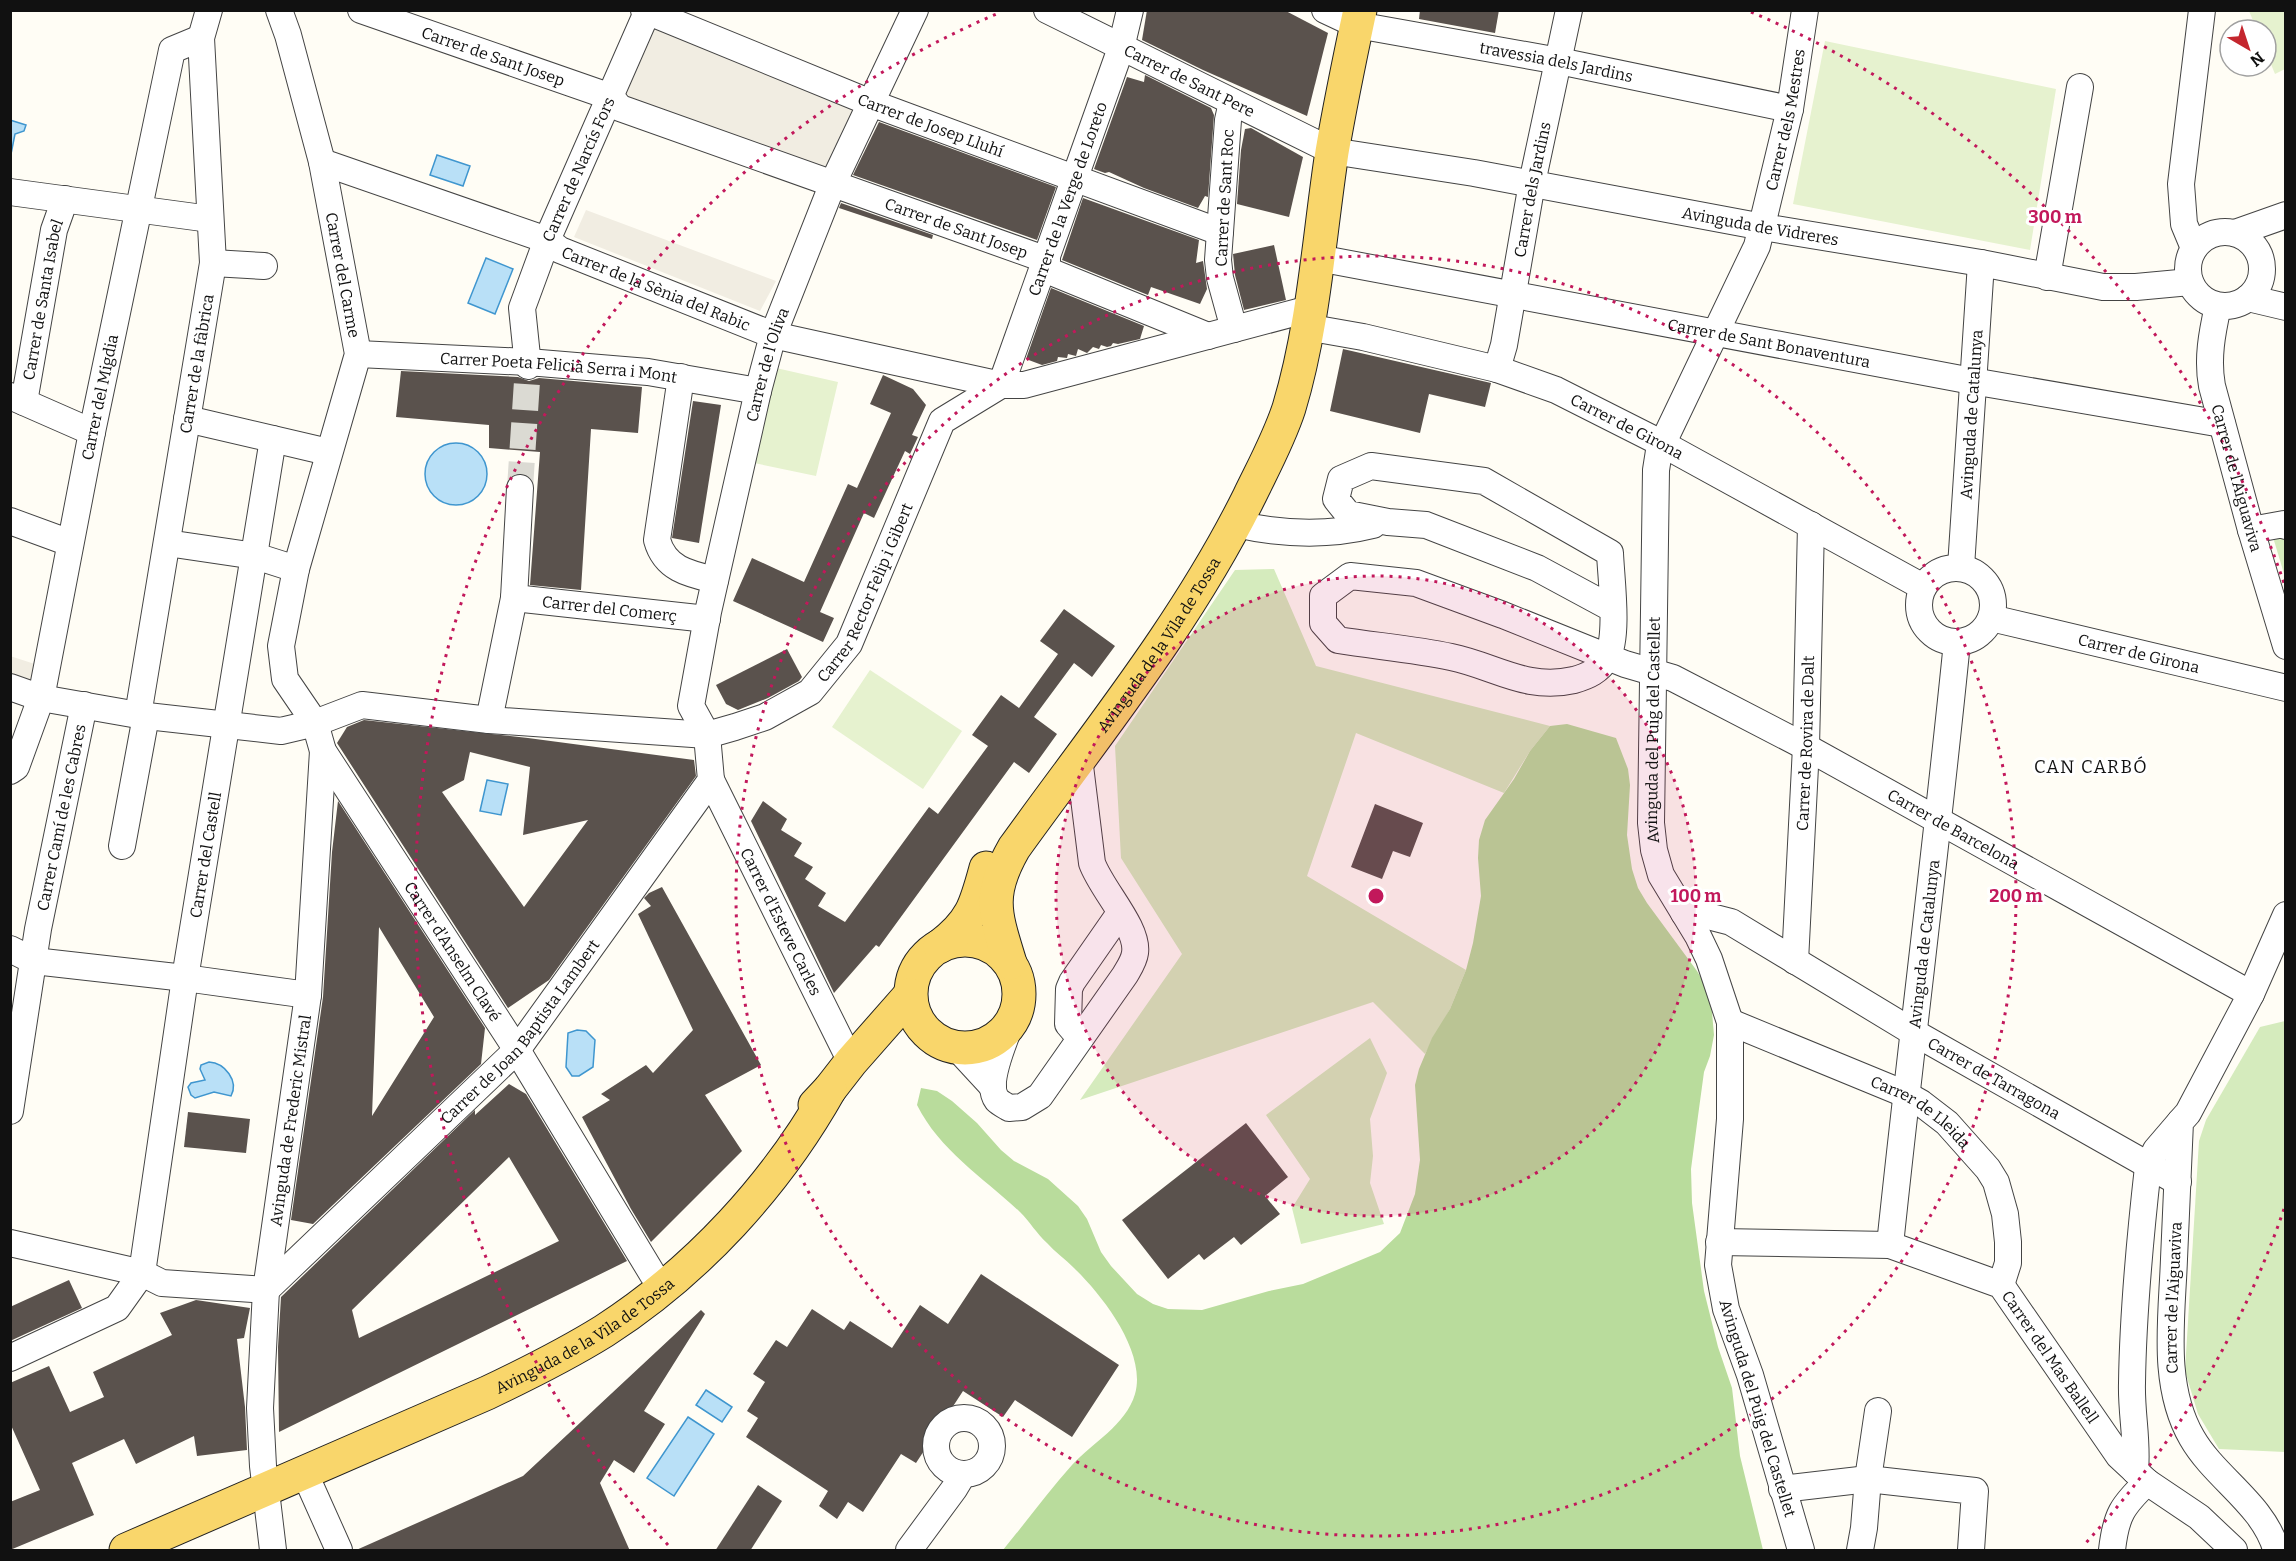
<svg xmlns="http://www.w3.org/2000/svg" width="2296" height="1561" viewBox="0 0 2296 1561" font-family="Bitter,serif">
<rect width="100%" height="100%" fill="#fffdf5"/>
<!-- green -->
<g fill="#d5ebbd">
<polygon points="2285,513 2285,577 2266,514"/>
<polygon points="1274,569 1316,666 1550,726 1530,751 1504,793 1356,733 1307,876 1466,970 1450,1009 1425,1054 1373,1002 1080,1100 1182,954 1121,858 1115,746 1235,570"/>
<polygon points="2285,1021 2285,1452 2219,1449 2198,1414 2185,1371 2199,1141 2206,1120 2260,1027"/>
<polygon points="1370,1038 1387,1073 1370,1119 1373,1156 1370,1183 1384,1224 1301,1244 1292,1208 1310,1179 1266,1115"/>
</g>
<!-- forest -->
<path fill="#b9dc9c" d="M 1567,724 L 1616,738 L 1628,769 L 1630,785 L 1627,835 L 1632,869 L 1638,888 L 1647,903 L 1697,971 L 1706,986 L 1711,1001 L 1714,1035 L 1710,1056 L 1704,1072 L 1698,1116 L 1691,1169 L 1692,1203 L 1704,1291 L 1718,1347 L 1732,1388 L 1740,1456 L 1763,1550 L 1003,1550 C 1026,1522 1048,1492 1072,1465 C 1092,1443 1126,1425 1135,1394 C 1147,1352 1102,1295 1074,1268 C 1065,1259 1055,1252 1047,1243 C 1037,1234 1030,1222 1020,1212 C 984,1178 940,1151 917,1105 L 921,1088 L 937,1091 L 952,1101 L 977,1123 L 1001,1150 L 1014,1161 L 1048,1179 L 1078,1206 L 1087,1219 L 1101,1252 L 1111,1266 L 1137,1294 L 1153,1304 L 1168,1309 L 1202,1310 L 1269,1291 L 1303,1284 L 1380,1252 L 1400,1233 L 1415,1194 L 1420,1160 L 1415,1085 L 1419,1069 L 1432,1038 L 1450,1009 L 1466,970 L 1473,943 L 1481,896 L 1478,858 L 1479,840 L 1485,820 L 1514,779 L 1530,751 L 1550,726 Z"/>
<!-- pitch -->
<g fill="#e6f2cf">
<polygon points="2249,11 2285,11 2285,69 2275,74 2266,52 2266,30 2257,30"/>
<polygon points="1825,41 2056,89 2030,250 1793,204"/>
<polygon points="776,368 838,382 816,476 754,463"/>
<polygon points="870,670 962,731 923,789 832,727"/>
</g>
<!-- plaza -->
<g fill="#f1ede2">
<polygon points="660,17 871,103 833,183 620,108"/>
<polygon points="586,210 776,281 760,311 574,237"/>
<polygon points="10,656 41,666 34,693 11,684"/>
</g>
<!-- water -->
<g fill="#b9e0f7" stroke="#3f96cf" stroke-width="1.5">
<polygon points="10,120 26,125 24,131 15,134 11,154"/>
<polygon points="437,155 470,166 463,186 430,175"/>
<polygon points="486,258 513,269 495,314 468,303"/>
<circle cx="456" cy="474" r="31"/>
<polygon points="487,780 508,784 501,815 480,811"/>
<polygon points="577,1030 586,1031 595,1040 593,1067 579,1076 572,1076 566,1067 568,1033"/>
<path d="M 209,1062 C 225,1063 239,1081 231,1096 L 214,1092 L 195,1098 L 191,1095 L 188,1087 L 191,1083 L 205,1080 L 200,1069 L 201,1065 Z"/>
<polygon points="706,1390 732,1407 722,1422 696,1405"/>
<polygon points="688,1417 714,1434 674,1496 647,1478"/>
</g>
<!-- building -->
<g fill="#5a524d" fill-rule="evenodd">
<polygon points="1147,10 1284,10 1328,33 1307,116 1203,70 1142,40"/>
<polygon points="1420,10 1499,10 1495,33 1419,19"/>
<polygon points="1145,75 1211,108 1214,115 1208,197 1205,196 1198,208 1144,188 1109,172 1105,173 1094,169 1127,77 1144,82"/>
<polygon points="879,122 1056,187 1037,240 853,175"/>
<polygon points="1251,128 1303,157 1289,217 1237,204 1241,150 1245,129"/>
<polygon points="1083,198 1199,240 1196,263 1203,261 1207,289 1200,304 1151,287 1148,295 1062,260"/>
<polygon points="841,203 933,235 932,239 839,208"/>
<polygon points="1274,245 1286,300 1244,310 1235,275 1233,254"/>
<polygon points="1051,288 1144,326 1140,339 1118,344 1113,343 1111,346 1107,347 1101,345 1099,349 1093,347 1087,353 1078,349 1076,356 1068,354 1067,358 1058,357 1057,361 1042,365 1026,359"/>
<polygon points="1343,349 1491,383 1485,407 1429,394 1420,433 1330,411"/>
<polygon points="401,371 518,377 529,381 539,378 642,387 638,433 591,429 581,590 530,585 540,452 489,448 489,425 396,417"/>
<polygon points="883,375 913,389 926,405 912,435 918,437 910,454 905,451 874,518 864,513 820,612 834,618 823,642 733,601 752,558 804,582 848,484 857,488 891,413 870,404"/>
<polygon points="693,401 721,405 699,543 672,538"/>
<polygon points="1064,609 1115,646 1092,677 1074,663 1034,717 1057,734 1029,773 1014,762 879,947 876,945 834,993 751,821 763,801 787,819 781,830 802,843 794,856 813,867 805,879 826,893 818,906 845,922 929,807 938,814 988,746 972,735 1001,695 1019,708 1058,654 1040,641"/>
<polygon points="787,649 802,677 799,681 768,698 738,710 726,704 716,685"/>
<path d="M 364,720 L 528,738 L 694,760 L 696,776 L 549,980 L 508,1008 L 337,743 L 347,727 ZM 470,752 L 530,767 L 523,835 L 588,820 L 524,907 L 442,792 L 464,780 Z"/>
<path d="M 338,801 L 485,1028 L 481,1064 L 313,1224 L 291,1220 L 323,997 L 332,852 ZM 379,927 L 434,1017 L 372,1116 Z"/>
<polygon points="1375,804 1423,823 1410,857 1393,851 1382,879 1351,867"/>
<polygon points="662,887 761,1065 705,1095 742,1151 651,1242 631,1209 582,1117 610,1100 601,1094 646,1065 653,1073 693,1030 638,914 651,906 644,898 649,893"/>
<path d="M 509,1084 L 526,1094 L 627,1261 L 279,1432 L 278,1347 L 281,1297 L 475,1110 L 475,1115 ZM 509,1157 L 559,1241 L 359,1338 L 352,1310 Z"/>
<polygon points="188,1112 250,1119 246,1153 184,1147"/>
<polygon points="1246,1123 1288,1177 1265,1196 1280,1214 1241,1245 1234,1237 1204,1260 1199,1254 1168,1279 1122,1220"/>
<polygon points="981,1274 1119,1365 1072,1437 1015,1400 1003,1417 963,1391 916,1463 901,1454 863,1512 848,1502 837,1519 819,1506 828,1491 746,1437 758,1418 747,1411 765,1382 753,1374 776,1340 787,1347 812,1309 844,1330 850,1321 892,1348 920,1305 948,1324"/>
<polygon points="69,1280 82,1308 10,1341 10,1307"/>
<polygon points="196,1300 250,1308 244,1338 237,1339 245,1407 247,1450 197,1456 194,1436 136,1464 124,1439 72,1463 94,1515 10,1550 10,1502 40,1490 10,1423 10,1383 49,1366 70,1412 104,1397 93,1372 172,1335 160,1313"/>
<polygon points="701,1310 705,1314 644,1411 665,1424 634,1473 614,1460 600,1483 630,1551 354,1551 523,1476"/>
<polygon points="758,1485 782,1501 750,1551 715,1551"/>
</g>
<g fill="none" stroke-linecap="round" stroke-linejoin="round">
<!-- minor-tunnel -->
<polyline stroke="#dbdad3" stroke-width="26" stroke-dasharray="26 13" stroke-linecap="butt" points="520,488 528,366"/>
<defs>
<g id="minor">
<path id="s1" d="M 279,10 L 288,35 L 322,162 L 358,354 L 296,569 L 281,646 L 285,679 L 315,723 L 323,751 L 517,1050 L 653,1275"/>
<path id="s2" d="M 361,10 L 611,97 L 620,108 L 1047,260"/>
<path id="s3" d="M 644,10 L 871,103 L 1220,232"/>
<path id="s4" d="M 1047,10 L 1332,151 L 1474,173 L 1763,227 L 1981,263 L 2103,287 L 2136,287 L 2190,282"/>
<path id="s5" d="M 1325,10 L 1357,25 L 1559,61 L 1790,109"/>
<polyline points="1232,102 1228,120 1218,260 1220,278 1234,329"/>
<path id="s6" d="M 322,162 L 547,240 L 560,250 L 773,335 L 1001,385 L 1121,48 L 1130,10"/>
<polyline points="10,192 210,219"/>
<circle cx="2225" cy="269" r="37"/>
<polyline points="2235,233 2286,215"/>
<polyline points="2194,248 2184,224 2181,184 2202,10"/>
<path id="s7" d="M 1318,258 L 1972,381 L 2222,424"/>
<polyline points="213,263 264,266"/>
<polyline points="1044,269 1208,336"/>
<polyline points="2047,277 2080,87"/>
<polyline points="2248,298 2286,307"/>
<path id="s8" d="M 2218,306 C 2212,333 2207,359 2212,386 L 2251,530 L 2286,646"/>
<path id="s9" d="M 1306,327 L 1363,337 L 1497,369 L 1556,390 L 1661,443 L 1923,587"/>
<path id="s10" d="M 358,354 L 528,362 L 648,372 L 758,391"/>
<path id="s11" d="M 528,366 L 522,308 L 547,240 L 648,10"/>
<path id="s12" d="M 1497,369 L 1504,345 L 1532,183 L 1569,10"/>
<path d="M 681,377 L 657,540 C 665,569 689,574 715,580"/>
<polyline points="10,396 92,432"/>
<path id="s13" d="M 24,402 L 54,230 L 65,199"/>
<polyline points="187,419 328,452"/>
<polyline points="10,521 70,543"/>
<path d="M 1236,524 C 1280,534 1329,536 1373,525"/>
<polyline points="2251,530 2284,524 2286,526"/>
<polyline points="167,543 255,556 296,569"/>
<path id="s14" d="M 1961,567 L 1981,263"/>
<circle cx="1956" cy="605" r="37"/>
<path id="s15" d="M 514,598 L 707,619"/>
<path id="s16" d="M 1613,609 L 1537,568 L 1426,525 L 1388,522 L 1348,514 L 1336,499 L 1341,479 L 1371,466 L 1484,481 L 1610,553 C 1611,579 1619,636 1607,658 C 1599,671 1588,676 1574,680 C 1526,691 1495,666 1451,657 C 1414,649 1375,646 1338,640 L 1323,623 L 1323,596 L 1350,576 L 1416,583 L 1503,615 L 1625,664 L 1673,678 L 1806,747 L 2251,994"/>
<path id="s17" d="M 1991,618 L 2286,688"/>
<path id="s18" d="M 10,687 L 41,698 L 138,715 L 281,731 L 315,723 L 362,705 L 489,720 L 707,735 L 735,727 L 765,717 L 810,692 L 849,644 L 942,421 L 1001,385 L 1024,385 L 1309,309"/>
<path id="s19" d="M 138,715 L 213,263 L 201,38 L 209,10"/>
<polyline points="489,720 514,598 520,488"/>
<path id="s20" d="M 10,771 L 16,767 L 41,698 L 92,432 L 172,50 L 201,38"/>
<path id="s21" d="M 711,780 L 851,1062"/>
<polyline points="122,846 146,716"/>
<path id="s22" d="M 1684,913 L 1696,913 L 1731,922 L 1913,1032 L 2178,1182"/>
<polyline points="10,949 34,961 185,978 308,995"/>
<path id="s23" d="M 1795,961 L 1806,747 L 1811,525"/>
<path id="s24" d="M 1730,1022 L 1905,1094 L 1921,1103 L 1947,1123 L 1988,1169 L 1996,1182 L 2005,1214 L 2008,1242 L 2008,1263 L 2001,1285"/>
<path d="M 1009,1028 C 1003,1045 985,1084 997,1100 C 1000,1103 1006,1106 1009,1108 L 1022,1107 L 1040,1096 L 1125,975 C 1129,968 1134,961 1135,953 C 1139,928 1101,889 1092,863 L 1079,758"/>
<polyline points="1080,1038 1068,1024 1069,989 1072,982 1120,913"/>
<polyline points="957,1048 993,1087"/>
<path id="s25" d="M 10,1111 L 38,929 L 84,705"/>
<path id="s26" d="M 1719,1242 L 1890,1245 L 2001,1285 L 2119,1456 L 2147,1482 L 2199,1517 L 2234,1550"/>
<polyline points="10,1243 142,1273 162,1283 266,1290"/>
<path id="s27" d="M 1890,1245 C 1911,1044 1937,843 1957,642"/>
<path id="s28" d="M 266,1290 L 517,1050 L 711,780 L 707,735 L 691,706 L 708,612 L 758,391 L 773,335 L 833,183 L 915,10"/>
<path id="s29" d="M 10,1358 L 117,1308 L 142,1273 L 185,978 L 273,439"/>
<circle cx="964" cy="1446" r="28"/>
<path d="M 2135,1471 C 2138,1441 2131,1413 2132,1383 C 2133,1311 2140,1238 2148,1167 L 2156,1150 L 2180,1122"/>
<polyline points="305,1474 339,1550"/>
<polyline points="1782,1489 1868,1479 1975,1491 1971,1550"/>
<path id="s30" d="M 2276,1549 C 2263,1504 2215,1478 2192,1438 C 2161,1385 2172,1317 2174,1259 C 2176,1213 2178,1168 2180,1122 L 2188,1113 L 2251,994 L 2286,915"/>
<path id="s31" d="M 273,1550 L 263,1466 L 260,1408 L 266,1290 L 308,995 L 323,751"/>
<polyline points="909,1550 954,1489 963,1474"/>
<path id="s32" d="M 1801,1550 L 1750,1375 L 1726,1309 L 1718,1265 L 1730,1119 L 1730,1022 L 1709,959 L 1698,936 L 1661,875 L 1654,850 L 1651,823 L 1656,470 L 1659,451 L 1757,246 L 1790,109 L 1805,10"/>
<polyline points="1860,1550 1864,1528 1868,1479 1878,1411"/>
<path d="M 2112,1550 C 2116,1515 2122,1506 2147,1482"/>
</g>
<g id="major">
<circle cx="965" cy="994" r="54"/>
<path d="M 940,946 C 972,922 976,905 986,868"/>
<path id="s33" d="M 1010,963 C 995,914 987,895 1014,848 C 1096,734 1186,624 1249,497 C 1263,468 1279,439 1289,408 C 1314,325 1319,237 1332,152 C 1340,105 1350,57 1360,10"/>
<polyline points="815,1105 830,1089 851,1062 910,995"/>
<path id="s34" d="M 126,1550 L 487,1393 C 527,1374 567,1354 604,1331 C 697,1271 776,1185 830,1089"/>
</g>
</defs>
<!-- minor casing -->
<use href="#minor" stroke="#444" stroke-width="28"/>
<!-- major casing -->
<use href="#major" stroke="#222" stroke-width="35"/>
<!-- minor -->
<use href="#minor" stroke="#fff" stroke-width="26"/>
<!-- major -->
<use href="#major" stroke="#f9d66b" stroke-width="33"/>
</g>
<!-- distance rings -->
<circle cx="1376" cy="896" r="320" fill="#c2185b" fill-opacity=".12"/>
<g fill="none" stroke="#c2185b" stroke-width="3" stroke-dasharray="3 6">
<circle cx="1376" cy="896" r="320"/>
<circle cx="1376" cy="896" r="640"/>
<path d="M2284 1209A960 960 0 0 1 2084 1545M668 1545A960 960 0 0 1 1001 12M1751 12A960 960 0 0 1 2284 583"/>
</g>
<g text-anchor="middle" stroke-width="6" stroke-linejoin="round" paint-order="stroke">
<!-- street labels -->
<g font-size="16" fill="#111" stroke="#fff">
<text dy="6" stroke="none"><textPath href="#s2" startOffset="140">Carrer de Sant Josep</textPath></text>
<text dy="6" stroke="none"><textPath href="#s5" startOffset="238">travessia dels Jardins</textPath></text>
<text dy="6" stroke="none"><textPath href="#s4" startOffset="159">Carrer de Sant Pere</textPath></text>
<text dy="6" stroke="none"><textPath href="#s32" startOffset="1486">Carrer dels Mestres</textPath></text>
<text dy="6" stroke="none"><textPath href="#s3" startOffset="309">Carrer de Josep Lluhí</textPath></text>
<text dy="6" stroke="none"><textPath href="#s11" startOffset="208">Carrer de Narcís Fors</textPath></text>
<text dy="6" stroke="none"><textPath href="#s12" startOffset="183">Carrer dels Jardins</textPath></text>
<text dy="6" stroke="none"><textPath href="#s6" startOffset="915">Carrer de la Verge de Loreto</textPath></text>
<text transform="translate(1224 198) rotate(-87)" y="6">Carrer de Sant Roc</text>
<text dy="6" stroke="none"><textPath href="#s4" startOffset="753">Avinguda de Vidreres</textPath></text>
<text dy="6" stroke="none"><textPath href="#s2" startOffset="636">Carrer de Sant Josep</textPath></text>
<text dy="6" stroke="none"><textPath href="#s1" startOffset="273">Carrer del Carme</textPath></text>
<text dy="6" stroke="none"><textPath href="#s6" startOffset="358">Carrer de la Sènia del Rabic</textPath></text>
<text dy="6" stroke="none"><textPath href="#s13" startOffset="104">Carrer de Santa Isabel</textPath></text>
<text dy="6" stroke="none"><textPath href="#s7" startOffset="459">Carrer de Sant Bonaventura</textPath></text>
<text dy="6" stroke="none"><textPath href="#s19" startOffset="356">Carrer de la fàbrica</textPath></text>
<text dy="6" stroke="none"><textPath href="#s28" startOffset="1108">Carrer de l'Oliva</textPath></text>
<text dy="6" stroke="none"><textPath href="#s10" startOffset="201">Carrer Poeta Felicià Serra i Mont</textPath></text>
<text dy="6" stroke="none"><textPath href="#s20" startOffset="387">Carrer del Migdia</textPath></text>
<text dy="6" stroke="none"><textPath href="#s14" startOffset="153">Avinguda de Catalunya</textPath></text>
<text dy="6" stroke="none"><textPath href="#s9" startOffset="338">Carrer de Girona</textPath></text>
<text dy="6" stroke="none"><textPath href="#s8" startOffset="176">Carrer de l'Aiguaviva</textPath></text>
<text dy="6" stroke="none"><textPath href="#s18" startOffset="934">Carrer Rector Felip i Gibert</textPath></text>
<text dy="6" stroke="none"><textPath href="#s15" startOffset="96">Carrer del Comerç</textPath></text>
<text dy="6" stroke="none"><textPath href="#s33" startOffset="370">Avinguda de la Vila de Tossa</textPath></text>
<text dy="6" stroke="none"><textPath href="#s17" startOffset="152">Carrer de Girona</textPath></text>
<text dy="6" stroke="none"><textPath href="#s32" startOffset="850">Avinguda del Puig del Castellet</textPath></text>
<text dy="6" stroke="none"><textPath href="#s23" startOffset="218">Carrer de Rovira de Dalt</textPath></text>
<text dy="6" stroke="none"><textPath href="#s25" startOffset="298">Carrer Camí de les Cabres</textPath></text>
<text dy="6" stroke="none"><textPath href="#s16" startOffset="1746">Carrer de Barcelona</textPath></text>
<text dy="6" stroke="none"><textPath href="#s29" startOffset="584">Carrer del Castell</textPath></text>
<text dy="6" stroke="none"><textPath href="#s21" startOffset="158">Carrer d'Esteve Carles</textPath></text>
<text dy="6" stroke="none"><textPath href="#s27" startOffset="303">Avinguda de Catalunya</textPath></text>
<text dy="6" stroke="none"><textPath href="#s1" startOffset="1010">Carrer d'Anselm Clavé</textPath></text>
<text dy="6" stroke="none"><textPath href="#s28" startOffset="363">Carrer de Joan Baptista Lambert</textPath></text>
<text dy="6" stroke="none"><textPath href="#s22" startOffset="354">Carrer de Tarragona</textPath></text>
<text dy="6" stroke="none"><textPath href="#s24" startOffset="212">Carrer de Lleida</textPath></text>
<text dy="6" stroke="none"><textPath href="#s31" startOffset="432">Avinguda de Frederic Mistral</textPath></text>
<text dy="6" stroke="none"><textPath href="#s30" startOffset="284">Carrer de l'Aiguaviva</textPath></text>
<text dy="6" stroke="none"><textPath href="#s34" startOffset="507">Avinguda de la Vila de Tossa</textPath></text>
<text dy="6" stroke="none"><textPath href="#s26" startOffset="376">Carrer del Mas Ballell</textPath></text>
<text transform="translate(1758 1408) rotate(73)" y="6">Avinguda del Puig del Castellet</text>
</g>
<!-- neighbourhood labels -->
<g font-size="18" letter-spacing="1.5" fill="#111" stroke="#fff">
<text x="2091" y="773">CAN CARBÓ</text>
</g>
</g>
<circle cx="1376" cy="896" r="9" fill="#c2185b" stroke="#fff" stroke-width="3"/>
<g font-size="18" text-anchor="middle" font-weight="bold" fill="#c2185b" stroke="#fff" stroke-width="6" stroke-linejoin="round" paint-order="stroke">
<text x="2055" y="223">300 m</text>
<text x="1696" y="902">100 m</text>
<text x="2016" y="902">200 m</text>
</g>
<!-- border -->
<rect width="2296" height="1561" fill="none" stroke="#111111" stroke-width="24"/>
<!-- north arrow -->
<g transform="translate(2248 48) rotate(141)"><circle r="28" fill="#ffffff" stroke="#a0a0a0" stroke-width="1.5"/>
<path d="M0-4.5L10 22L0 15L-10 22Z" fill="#c4262e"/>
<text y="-9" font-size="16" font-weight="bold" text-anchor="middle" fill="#111111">N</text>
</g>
</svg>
